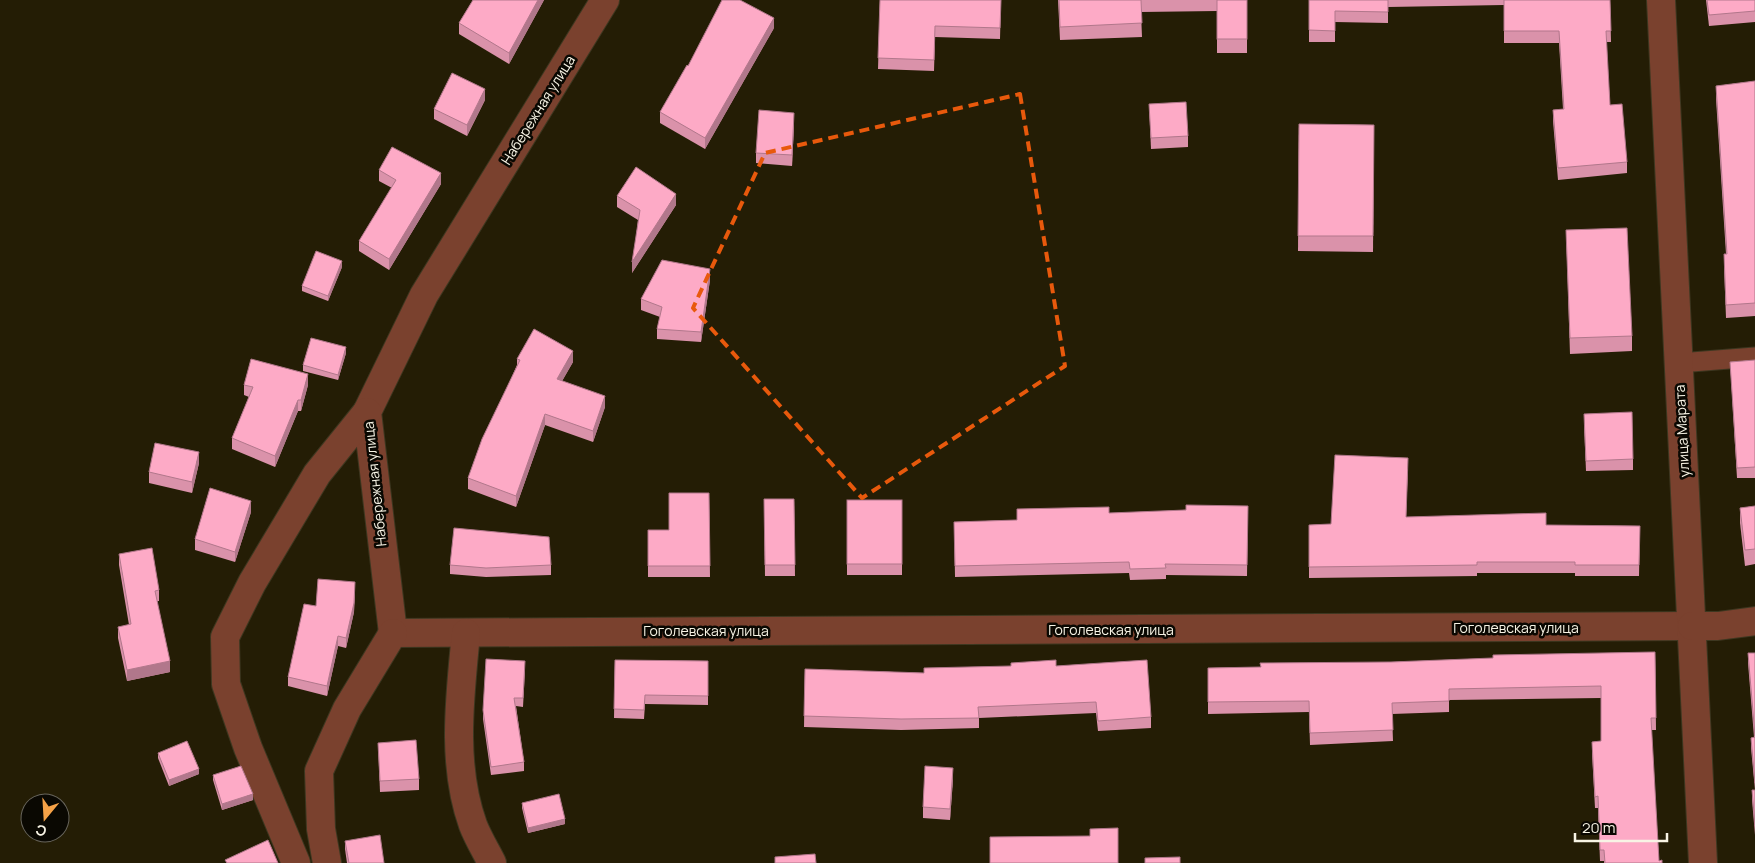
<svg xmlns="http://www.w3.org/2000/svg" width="1755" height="863" viewBox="0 0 1755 863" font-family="Manrope,sans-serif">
<rect width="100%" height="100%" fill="#241d05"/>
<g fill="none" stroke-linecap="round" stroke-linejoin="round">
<defs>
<polyline id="service" points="1679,363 1755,357"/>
<g id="minor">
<polyline points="605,0 424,295 367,412 393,633 1692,626"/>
<polyline points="1661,0 1703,863"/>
<path d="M 466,633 C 460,696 451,764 473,825 C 478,838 486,851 492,863"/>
<polyline points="296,863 248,748 226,684 225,637 252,583 317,474 367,412"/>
<polyline points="327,863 321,829 319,771 347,709 393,633"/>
</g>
<polyline id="tertiary" points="1692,626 1718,626 1755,621"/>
</defs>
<!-- service casing -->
<use href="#service" stroke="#3d3720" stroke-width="21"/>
<!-- minor casing -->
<use href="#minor" stroke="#3d3720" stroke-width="30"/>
<!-- tertiary casing -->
<use href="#tertiary" stroke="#3d3720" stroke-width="30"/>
<!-- service -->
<use href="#service" stroke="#7a412e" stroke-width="19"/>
<!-- minor -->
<use href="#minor" stroke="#7a412e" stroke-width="28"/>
<!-- tertiary -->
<use href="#tertiary" stroke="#7a412e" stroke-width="28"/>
</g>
<!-- wall -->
<g fill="#da92aa">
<polygon points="473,0 544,0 509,64 459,34 459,23"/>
<polygon points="880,0 1001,0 1000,39 935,37 934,71 878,69"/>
<polygon points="1058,0 1247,0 1247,53 1217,53 1217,11 1141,12 1142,37 1060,40"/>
<polygon points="1309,0 1610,0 1611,42 1606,42 1610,105 1627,162 1627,173 1558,180 1553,121 1553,110 1563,109 1559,43 1504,43 1504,5 1388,7 1388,23 1335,22 1335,42 1309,42"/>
<polygon points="1706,0 1755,0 1755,22 1709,26"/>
<polygon points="774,28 705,149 660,123 660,112 688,66"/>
<polygon points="1755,81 1755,316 1726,318 1724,266 1724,254 1726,254 1716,99 1716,86"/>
<polygon points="485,100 467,136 434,119 434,109"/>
<polygon points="1149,104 1188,136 1188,147 1151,149"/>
<polygon points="794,124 792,166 756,163 756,153"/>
<polygon points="1299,124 1374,125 1373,252 1298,251"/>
<polygon points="379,170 441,184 389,270 359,251 359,241 392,188 379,181"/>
<polygon points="617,196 676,205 632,273 638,220 617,207"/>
<polygon points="1566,230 1632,336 1632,351 1570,354"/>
<polygon points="342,267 328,301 302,291 302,286"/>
<polygon points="710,280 701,342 657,339 657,329 660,317 641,310 641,299"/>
<polygon points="346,353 338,380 303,371 303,365"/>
<polygon points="517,359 573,362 562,381 605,407 593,442 545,425 516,507 468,489 468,478 517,365"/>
<polygon points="1755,360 1755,478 1737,478 1730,362"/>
<polygon points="244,385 308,385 301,411 298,411 275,467 232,449 232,438 249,397 244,395"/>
<polygon points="1584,424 1633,459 1633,470 1586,471"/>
<polygon points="199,463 192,493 149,483 149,472"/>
<polygon points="1408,469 1406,517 1546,525 1640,526 1639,576 1575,576 1575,573 1477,573 1477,576 1309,578 1309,525 1331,524"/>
<polygon points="709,493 710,577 648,577 648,530 669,530"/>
<polygon points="764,499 794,499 795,576 765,576"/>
<rect x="847" y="500" width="55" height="75"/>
<polygon points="1248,506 1247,576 1166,575 1166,579 1130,580 1129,573 955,577 954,522 1017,520"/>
<polygon points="1755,506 1755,564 1745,566 1740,523 1740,508"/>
<polygon points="251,512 235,562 195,550 195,539"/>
<polygon points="119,554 159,590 159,601 157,601 170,672 127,681 118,638 118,627 129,625 119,565"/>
<polygon points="450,565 551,565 551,575 486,577 450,574"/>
<polygon points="355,591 354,612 346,648 338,646 327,696 288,686 288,677 316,606"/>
<polygon points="1655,652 1656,730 1651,730 1659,861 1662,863 1604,863 1604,861 1600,861 1598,808 1595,808 1592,753 1592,742 1601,741 1601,698 1449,700 1449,712 1392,714 1393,741 1310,745 1309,712 1208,714 1208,668 1261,667"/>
<polygon points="1748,653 1755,653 1755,835 1752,800 1752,790 1755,790 1751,748 1751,738 1754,737 1748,663"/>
<polygon points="615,660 708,661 708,705 645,704 644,719 614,718"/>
<polygon points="1056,666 1151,717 1151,728 1098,731 1096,713 979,718 979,728 901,730 804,727 805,669 924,673"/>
<polygon points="525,670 523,707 516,706 524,762 524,771 491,775 483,719 483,710"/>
<polygon points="378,743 419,779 419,790 380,792"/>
<polygon points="158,753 199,774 169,786 158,758"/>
<polygon points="213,775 253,800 222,810 213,780"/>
<polygon points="953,779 950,820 923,818 923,807"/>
<polygon points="522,803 565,824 528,833 522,808"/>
<polygon points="345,841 384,863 347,863 345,849"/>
</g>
<!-- shaded-wall -->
<g fill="#b1778b">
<polygon points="538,0 544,0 509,64 509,53"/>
<polygon points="774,18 774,28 705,149 705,138"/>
<polygon points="485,89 485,100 467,136 467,125"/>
<polygon points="794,113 794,124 792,166 792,155"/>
<polygon points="441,173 441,184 389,270 389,259"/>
<polygon points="676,194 676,205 632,273 632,262"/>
<polygon points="342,261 342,267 328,301 328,296"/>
<polygon points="710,269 710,280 701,342 701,332"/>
<polygon points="346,347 346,353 338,380 338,375"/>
<polygon points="573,351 573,362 557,390 557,379"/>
<polygon points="308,374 308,385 301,411 301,400"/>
<polygon points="605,396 605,407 593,442 593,431"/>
<polygon points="298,400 298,411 275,467 275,456"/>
<polygon points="545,414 545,425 516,507 516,496"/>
<polygon points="199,452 199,463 192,493 192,482"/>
<polygon points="251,501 251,512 235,562 235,552"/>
<polygon points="355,582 354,612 346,648 346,638"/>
<polygon points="338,636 338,646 327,696 327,686"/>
<polygon points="170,661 170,672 127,681 127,670"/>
<polygon points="953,768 953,779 950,820 950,809"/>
<polygon points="199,769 199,774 169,786 169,780"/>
<polygon points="253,794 253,800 222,810 222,804"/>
<polygon points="565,819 565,824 528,833 528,828"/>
</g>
<!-- building -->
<g fill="#fdaac6" stroke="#b1778b">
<polygon points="473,0 538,0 509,53 459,23"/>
<polygon points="722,0 740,0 774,18 705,138 660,112 687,65 688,66"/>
<polygon points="880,0 1001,0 1000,28 935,26 934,60 878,58"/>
<polygon points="1059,0 1141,0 1142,23 1060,27"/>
<rect x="1217" y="0" width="30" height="39"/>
<polygon points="1309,0 1388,0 1388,12 1335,11 1335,31 1309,30"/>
<polygon points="1504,0 1610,0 1611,31 1606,31 1610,105 1622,104 1627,162 1558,168 1553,110 1564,109 1559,31 1504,31"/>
<polygon points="1707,0 1755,0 1755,11 1709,15"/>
<polygon points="452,73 485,89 467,125 434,109"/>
<polygon points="1755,81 1755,303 1726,305 1724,254 1727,254 1716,86"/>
<polygon points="1186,102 1188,136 1151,138 1149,104"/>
<polygon points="759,110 794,113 792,155 756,153"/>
<polygon points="1299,124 1374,125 1373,236 1298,236"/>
<polygon points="392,147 441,173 389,259 359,241 396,180 379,170"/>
<polygon points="636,167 676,194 632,262 640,210 617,196"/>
<polygon points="1627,228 1632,336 1570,338 1566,230"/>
<polygon points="316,251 342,261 328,296 302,286"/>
<polygon points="662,260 710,269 701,332 657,329 662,307 641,299"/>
<polygon points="534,329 573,351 557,379 605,396 593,431 545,414 516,496 468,478 482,439 520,360 517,359"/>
<polygon points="311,338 346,347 338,375 303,365"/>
<polygon points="251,359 308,374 301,400 298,400 275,456 232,438 253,387 244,385"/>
<polygon points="1755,360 1755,467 1737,468 1730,362"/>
<polygon points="1632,412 1633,459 1586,461 1584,414"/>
<polygon points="155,443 199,452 192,482 149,472"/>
<polygon points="1335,455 1408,458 1406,517 1546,513 1546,525 1640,526 1639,565 1575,565 1575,562 1477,562 1477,565 1309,567 1309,525 1331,524"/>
<polygon points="210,488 251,501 235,552 195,539"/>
<polygon points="669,493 709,493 710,566 648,566 648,530 669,530"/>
<polygon points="764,499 794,499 795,565 765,565"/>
<rect x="847" y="500" width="55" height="64"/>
<polygon points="1186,505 1248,506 1247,565 1165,564 1166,568 1130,569 1129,562 955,566 954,522 1017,520 1017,509 1109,507 1109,513 1186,510"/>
<polygon points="1755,506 1755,549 1745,550 1740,508"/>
<polygon points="454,528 549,537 551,565 486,568 450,565"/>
<polygon points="152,548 159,590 155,591 170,661 127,670 118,627 131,624 119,554"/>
<polygon points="318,579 355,582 354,603 346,638 338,636 327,686 288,677 304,604 316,606"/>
<polygon points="1655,652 1656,718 1651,718 1659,861 1662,860 1662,863 1605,863 1604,850 1600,850 1598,796 1595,797 1592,742 1601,741 1601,686 1449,689 1449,701 1392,703 1393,730 1310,733 1309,701 1208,702 1208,668 1261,667 1260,663 1391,662 1493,658 1493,655"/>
<polygon points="1748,653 1755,653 1755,736"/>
<polygon points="486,659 525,661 523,698 514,698 524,762 491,767 483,710"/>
<polygon points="615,660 708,661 708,696 645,695 644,710 614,709"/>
<polygon points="1056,660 1056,666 1147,660 1151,717 1098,721 1096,702 978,707 979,718 901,719 804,716 805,669 924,673 924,668 1011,666 1011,663"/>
<polygon points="1755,737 1755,783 1751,738"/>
<polygon points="416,740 419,779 380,781 378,743"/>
<polygon points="187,741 199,769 169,780 158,753"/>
<polygon points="241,766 253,794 222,804 213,775"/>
<polygon points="925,766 953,768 950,809 923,807"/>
<polygon points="1752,790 1755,790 1755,825"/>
<polygon points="559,794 565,819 528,828 522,803"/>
<polygon points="1118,828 1118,863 990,863 990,837 1090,836 1090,829"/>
<polygon points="380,835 384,863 349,863 345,841"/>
<polygon points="268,840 278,863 227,863 225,860"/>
<polygon points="815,854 816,863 775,863 775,857"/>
<polygon points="1180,857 1180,863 1145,863 1145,858"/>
</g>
<!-- marked area -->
<path fill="none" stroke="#e8590c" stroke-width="4" stroke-dasharray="10 6" stroke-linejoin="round" d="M 1020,94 L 1065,366 L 862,498 L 693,308 L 765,153 Z"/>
<g text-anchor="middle" stroke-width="5" stroke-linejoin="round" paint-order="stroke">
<!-- street labels -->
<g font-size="14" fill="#f8f4e5" stroke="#0a0802">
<text transform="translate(538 110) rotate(-58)" y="5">Набережная улица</text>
<text transform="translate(1682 431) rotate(-93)" y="5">улица Марата</text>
<text transform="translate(375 484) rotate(-96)" y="5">Набережная улица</text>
<text x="1516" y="633">Гоголевская улица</text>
<text x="1111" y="635">Гоголевская улица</text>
<text x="706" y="636">Гоголевская улица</text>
</g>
</g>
<!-- north arrow -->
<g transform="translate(45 818) rotate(198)"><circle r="24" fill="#0a0802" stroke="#69665d"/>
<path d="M0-4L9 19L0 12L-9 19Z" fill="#f6a247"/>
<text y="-8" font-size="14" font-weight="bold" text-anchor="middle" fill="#f8f4e5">С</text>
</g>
<!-- scale -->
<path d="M1575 833v8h92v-8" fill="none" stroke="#f8f4e5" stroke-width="2.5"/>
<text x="1582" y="833" font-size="15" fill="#f8f4e5" stroke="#0a0802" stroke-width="4" paint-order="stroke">20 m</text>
</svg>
